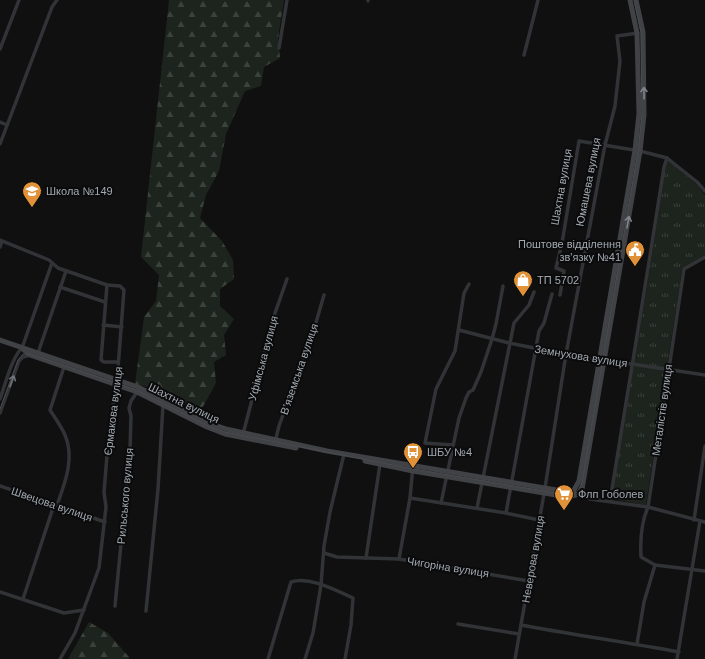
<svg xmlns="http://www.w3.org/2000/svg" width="705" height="659" viewBox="0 0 705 659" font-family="Arial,sans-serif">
<defs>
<pattern id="forest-firs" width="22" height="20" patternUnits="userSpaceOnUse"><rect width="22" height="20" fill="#1d241d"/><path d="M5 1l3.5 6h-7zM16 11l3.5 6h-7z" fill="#3b413b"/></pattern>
<pattern id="park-tufts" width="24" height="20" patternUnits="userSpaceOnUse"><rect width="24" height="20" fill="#1d241d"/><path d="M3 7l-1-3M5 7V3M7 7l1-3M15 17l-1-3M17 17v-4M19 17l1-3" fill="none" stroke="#3b413b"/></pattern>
</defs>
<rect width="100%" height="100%" fill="#101011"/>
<!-- forest -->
<g fill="url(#forest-firs)">
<polygon points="169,0 284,0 278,38 280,58 264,67 261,86 245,91 226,134 219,171 206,195 200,218 222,241 233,260 234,279 220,289 220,306 234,319 224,335 226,355 214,362 216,383 204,405 198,412 157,389 135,384 144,317 156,301 159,275 141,257"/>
<polygon points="89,622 108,633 129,657 129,659 68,659"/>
</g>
<!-- park -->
<polygon fill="url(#park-tufts)" points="668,160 696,184 705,195 705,255 682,269 646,505 611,499 651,262 665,168"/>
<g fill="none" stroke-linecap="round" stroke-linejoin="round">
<!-- minor -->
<g stroke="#313336" stroke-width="3.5">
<polyline points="368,1 368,0"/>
<polyline points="279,48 287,0"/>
<polyline points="0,49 19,0"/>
<polyline points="524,55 538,0"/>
<polyline points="0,122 7,125"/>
<polyline points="0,144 52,7 57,0"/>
<polyline points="0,240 49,260 58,268 107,285 120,286 124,290 117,381 109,431 104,492 106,507 99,568 75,633 60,659"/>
<polyline points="0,247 2,241"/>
<polyline points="107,285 101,360 104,362 118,362"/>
<polyline points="60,287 105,302"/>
<polyline points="560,295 564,271 556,268 562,243 579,141 640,151 667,158 697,182 705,191"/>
<polyline points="103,325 122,327"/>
<polyline points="459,330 509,343 599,361 632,364 705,375"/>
<polyline points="38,353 66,271"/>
<path d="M 0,399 C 5,385 12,357 22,348 L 52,263"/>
<polyline points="0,413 19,361 23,357 30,355"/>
<polyline points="243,434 274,316 287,279"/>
<polyline points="275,442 279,426 315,326 324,295"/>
<polyline points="453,445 425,443 436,389 455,351 464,293 469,284"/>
<polyline points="0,486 105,522"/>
<polyline points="579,494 590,499 648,507 705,522"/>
<polyline points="410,498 506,513 539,520"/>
<polyline points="610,501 649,262 664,167 667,158"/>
<polyline points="441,503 459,418 466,398 469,392 473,390 481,372 492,339 496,324 503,286"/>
<path d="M 57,505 C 65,483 75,458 65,435 C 61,426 55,418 50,410 L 64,367"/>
<polyline points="477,508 514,323 529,305 534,292"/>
<polyline points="506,513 539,331 544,323 552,294"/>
<polyline points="694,520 705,446"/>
<polyline points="324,553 337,557 399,559 529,581"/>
<polyline points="366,558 380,464"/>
<polyline points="399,559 410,498 413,466"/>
<path d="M 655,565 L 641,557 C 640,539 641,523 648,507 L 684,269 L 705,257"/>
<polyline points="0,592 64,613 84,610"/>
<polyline points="23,599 54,505"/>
<polyline points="115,606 130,450 131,416 129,408 131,401 137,392"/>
<polyline points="146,611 158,489 163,405"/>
<polyline points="458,624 519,634"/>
<path d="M 521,625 C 574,635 626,642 679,652"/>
<polyline points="637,644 644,602 655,565 705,571"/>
<path d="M 268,659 L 291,582 C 310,576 335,590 353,598 L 351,625 L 345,659"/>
<polyline points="305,659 313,633 321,585 324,546 330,512 344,454"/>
<polyline points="515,659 545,488 566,354 605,145 615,106 620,61 617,36 638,33"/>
<polyline points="677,659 700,521"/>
</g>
<!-- secondary -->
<g stroke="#404246" stroke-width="5">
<polyline points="0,340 138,387 209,423 226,429 327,451 568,492 574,490 579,481 635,150 639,114 637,33 630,0"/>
<polyline points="23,349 30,355 137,392 207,427 225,434 296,448"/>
<polyline points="365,461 413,471 568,497 579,494 582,489 640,151 644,115 643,32 636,0"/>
</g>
<!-- tram -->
<polyline stroke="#494b4f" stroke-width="1" points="0,409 18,360 23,354 30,354 137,390 208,426 225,432 413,469 568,495 577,492 582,483 638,151 642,115 641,33 634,0"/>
</g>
<!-- one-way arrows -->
<defs><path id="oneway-shaft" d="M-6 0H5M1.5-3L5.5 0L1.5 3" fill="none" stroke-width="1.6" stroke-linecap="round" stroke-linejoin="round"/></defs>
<g stroke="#80858c">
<use href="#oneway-shaft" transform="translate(644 93) rotate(-91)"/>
<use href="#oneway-shaft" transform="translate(628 222) rotate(-80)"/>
</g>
<use stroke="#6f747a" href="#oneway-shaft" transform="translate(12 381) rotate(-70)"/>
<!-- icons -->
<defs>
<symbol id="school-pin" viewBox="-11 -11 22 30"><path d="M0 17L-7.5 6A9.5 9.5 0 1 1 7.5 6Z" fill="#e19138" stroke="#0b0b0c"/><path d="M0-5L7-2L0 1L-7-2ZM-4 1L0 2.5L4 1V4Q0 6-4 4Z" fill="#fff"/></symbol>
<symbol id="civic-pin" viewBox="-11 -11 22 30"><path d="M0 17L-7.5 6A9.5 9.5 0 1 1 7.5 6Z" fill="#e19138" stroke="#0b0b0c"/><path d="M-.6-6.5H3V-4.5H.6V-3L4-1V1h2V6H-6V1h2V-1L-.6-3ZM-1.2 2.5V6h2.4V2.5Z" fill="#fff"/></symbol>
<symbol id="shop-pin" viewBox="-11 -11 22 30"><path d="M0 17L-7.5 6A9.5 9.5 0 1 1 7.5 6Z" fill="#e19138" stroke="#0b0b0c"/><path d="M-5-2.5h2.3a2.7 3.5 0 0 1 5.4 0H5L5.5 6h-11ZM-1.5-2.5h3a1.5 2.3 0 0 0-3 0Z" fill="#fff"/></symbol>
<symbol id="bus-pin" viewBox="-11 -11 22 30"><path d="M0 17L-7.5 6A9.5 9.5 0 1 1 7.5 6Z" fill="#e19138" stroke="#0b0b0c"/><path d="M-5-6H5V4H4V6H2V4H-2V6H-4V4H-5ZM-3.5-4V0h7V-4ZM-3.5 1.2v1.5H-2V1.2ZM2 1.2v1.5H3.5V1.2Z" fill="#fff"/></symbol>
<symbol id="supermarket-pin" viewBox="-11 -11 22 30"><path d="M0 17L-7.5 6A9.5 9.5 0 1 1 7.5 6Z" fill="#e19138" stroke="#0b0b0c"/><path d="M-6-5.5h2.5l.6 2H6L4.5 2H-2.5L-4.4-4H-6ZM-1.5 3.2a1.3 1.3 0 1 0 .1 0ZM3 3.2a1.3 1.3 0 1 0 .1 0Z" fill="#fff"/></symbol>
</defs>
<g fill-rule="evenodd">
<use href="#school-pin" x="21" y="180" width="22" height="30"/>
<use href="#civic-pin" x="624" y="239" width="22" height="30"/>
<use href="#shop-pin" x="512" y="269" width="22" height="30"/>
<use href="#bus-pin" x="402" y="441" width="22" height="30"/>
<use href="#supermarket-pin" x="553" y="483" width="22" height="30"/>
</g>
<g text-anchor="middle" stroke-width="4" stroke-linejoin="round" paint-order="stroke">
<!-- street labels -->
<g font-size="11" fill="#a2a9b1" stroke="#0b0b0c">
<text transform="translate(588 182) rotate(-79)" y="4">Юмашева вулиця</text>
<text transform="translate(561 187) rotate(-80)" y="4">Шахтна вулиця</text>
<text transform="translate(581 356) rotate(9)" y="4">Земнухова вулиця</text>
<text transform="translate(263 358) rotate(-75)" y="4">Уфімська вулиця</text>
<text transform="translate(299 369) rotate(-71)" y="4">В’яземська вулиця</text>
<text transform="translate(184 403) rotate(26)" y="4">Шахтна вулиця</text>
<text transform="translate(662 410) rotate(-82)" y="4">Металістів вулиця</text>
<text transform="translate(113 411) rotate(-83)" y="4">Єрмакова вулиця</text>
<text transform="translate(125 496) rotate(-85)" y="4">Рильського вулиця</text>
<text transform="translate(52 504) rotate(19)" y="4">Швецова вулиця</text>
<text transform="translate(533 559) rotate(-80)" y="4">Неверова вулиця</text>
<text transform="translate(448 567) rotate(9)" y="4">Чигоріна вулиця</text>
</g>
<!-- poi labels -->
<g font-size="11" fill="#a2a9b1" stroke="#0b0b0c" text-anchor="start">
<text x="46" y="195">Школа №149</text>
<text x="621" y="248" text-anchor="end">Поштове відділення<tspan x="621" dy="13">зв'язку №41</tspan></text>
<text x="537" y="284">ТП 5702</text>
<text x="427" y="456">ШБУ №4</text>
<text x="578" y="498">Флп Гоболев</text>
</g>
</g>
</svg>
